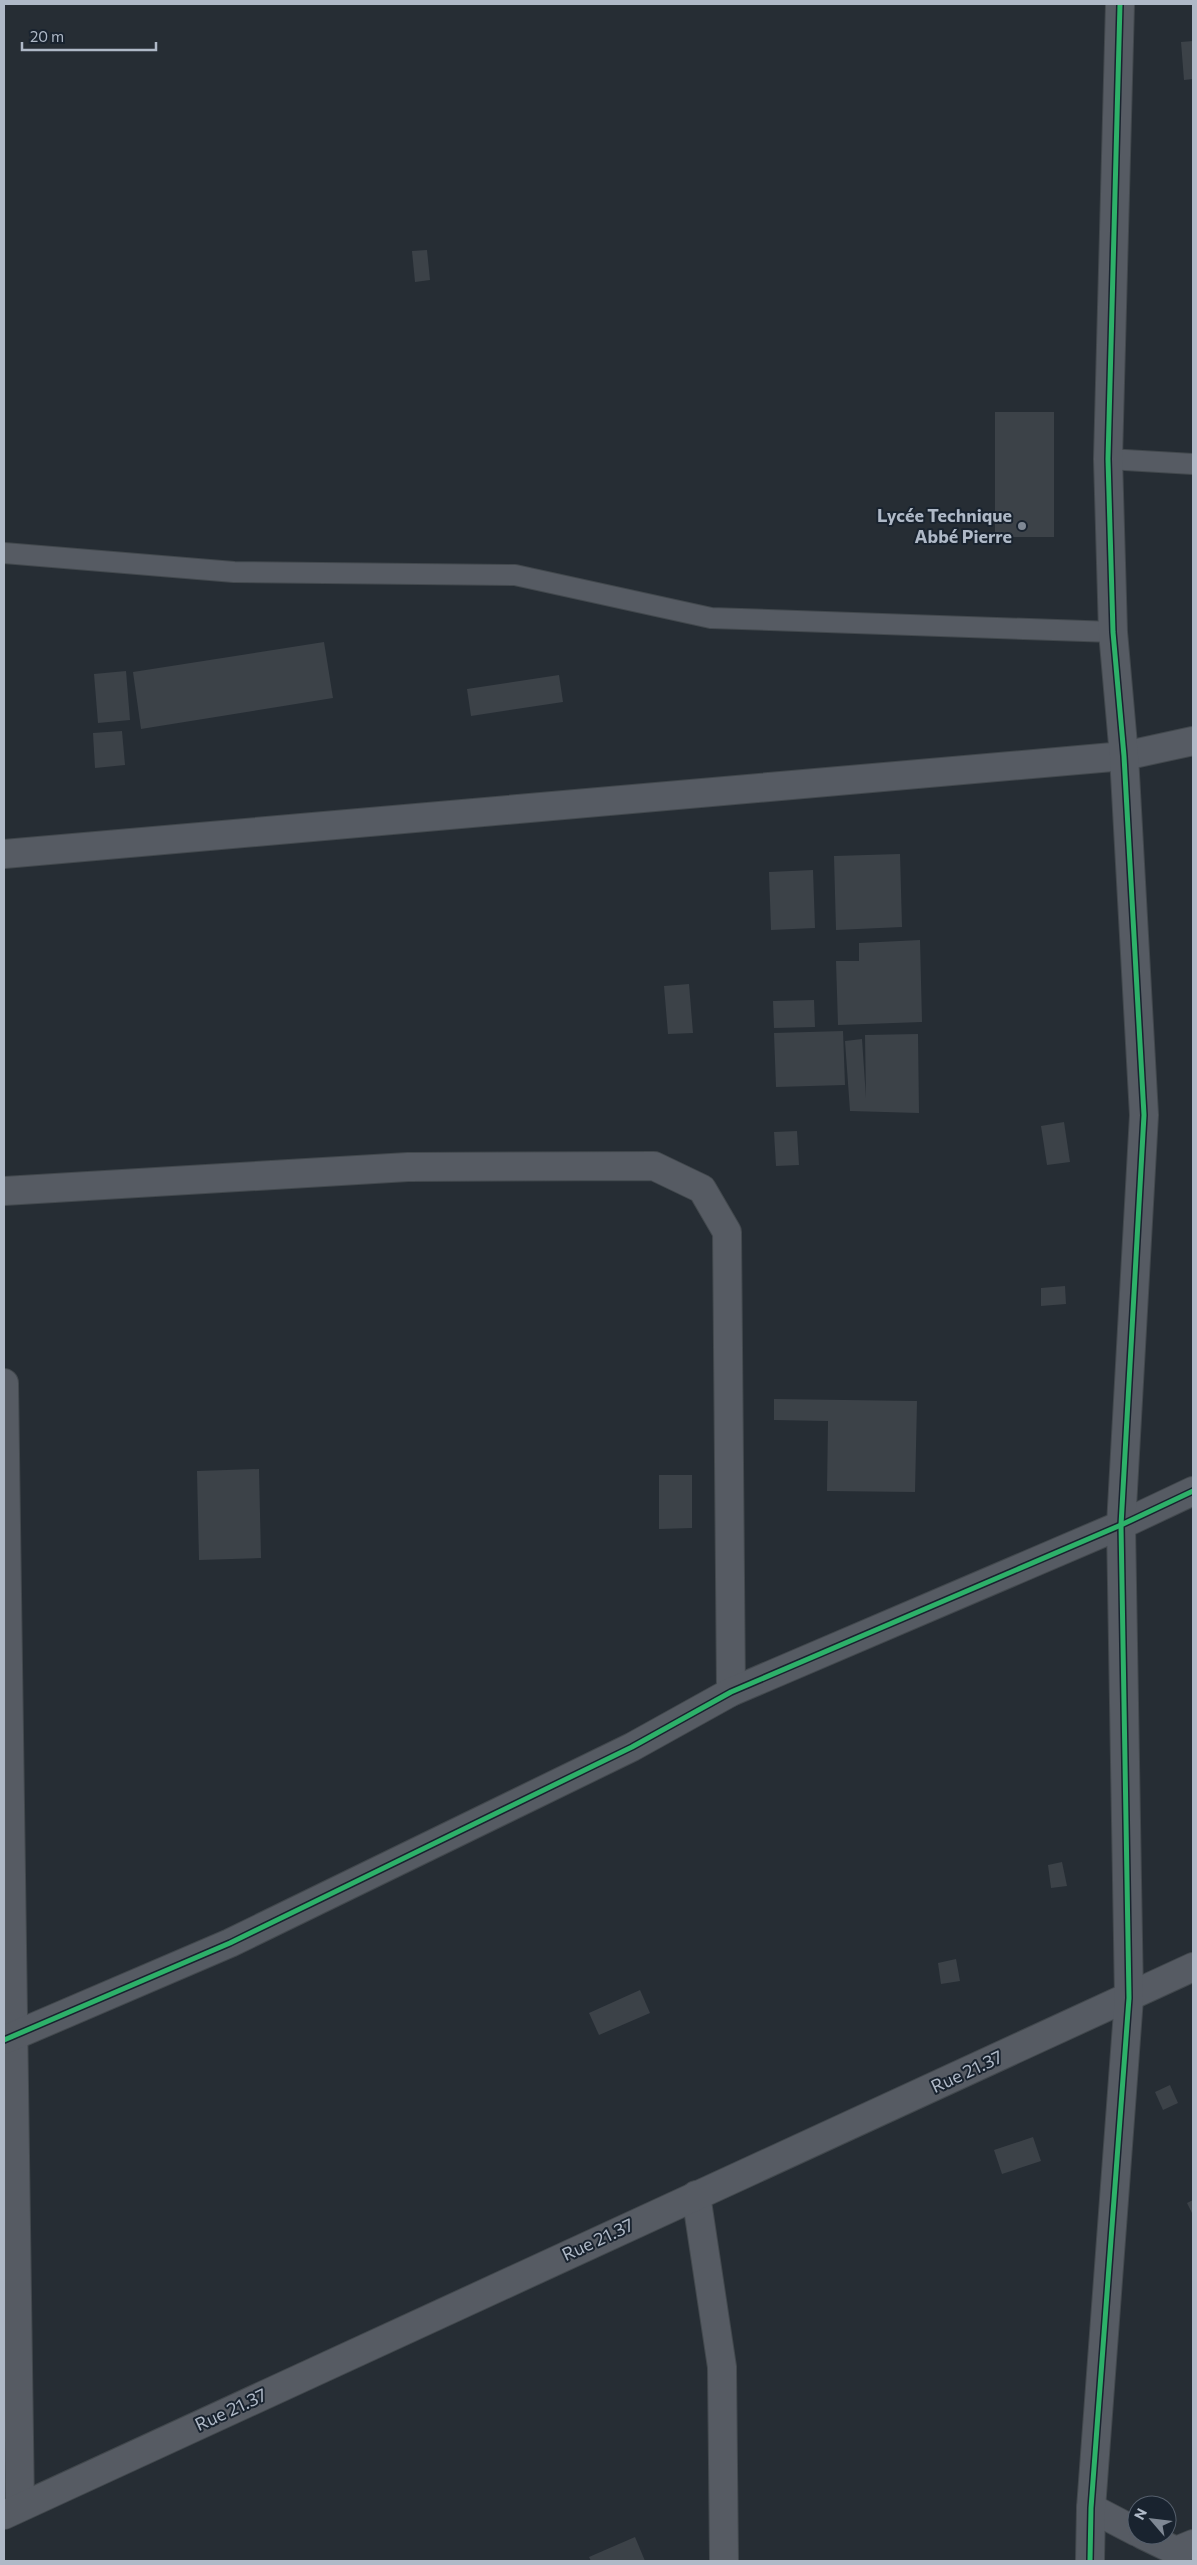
<svg xmlns="http://www.w3.org/2000/svg" width="1197" height="2565" viewBox="0 0 1197 2565" font-family="Commissioner,sans-serif">
<rect width="100%" height="100%" fill="#262d34"/>
<!-- building -->
<g fill="#3c4248">
<polygon points="1193,41 1193,79 1184,80 1181,42"/>
<polygon points="427,250 430,280 415,282 412,251"/>
<rect x="995" y="412" width="59" height="125"/>
<polygon points="324,642 333,698 141,729 133,672"/>
<polygon points="126,671 130,720 98,723 94,674"/>
<polygon points="559,675 563,702 471,716 467,689"/>
<polygon points="122,731 125,765 95,768 93,733"/>
<polygon points="900,854 902,927 836,930 834,856"/>
<polygon points="813,870 815,928 771,930 769,872"/>
<polygon points="920,940 922,1022 838,1025 836,961 859,961 859,943"/>
<polygon points="689,984 693,1033 668,1034 664,986"/>
<polygon points="814,1000 815,1027 774,1028 773,1001"/>
<polygon points="843,1031 845,1085 776,1087 774,1033"/>
<polygon points="918,1034 919,1113 850,1111 845,1041 862,1039 866,1098 865,1035"/>
<polygon points="1064,1122 1070,1162 1047,1165 1041,1126"/>
<polygon points="797,1131 799,1165 776,1166 774,1132"/>
<polygon points="1065,1286 1066,1304 1041,1306 1041,1288"/>
<polygon points="774,1399 917,1401 915,1492 827,1491 828,1421 774,1420"/>
<polygon points="259,1469 261,1558 199,1560 197,1471"/>
<polygon points="659,1475 692,1475 692,1528 659,1529"/>
<polygon points="1062,1862 1067,1886 1051,1888 1048,1865"/>
<polygon points="956,1959 960,1981 941,1984 938,1963"/>
<polygon points="640,1990 650,2013 599,2035 589,2013"/>
<polygon points="1170,2085 1178,2103 1163,2110 1155,2092"/>
<polygon points="1033,2137 1041,2161 1002,2174 994,2150"/>
<polygon points="1193,2200 1193,2215 1187,2203"/>
<polygon points="635,2537 645,2561 591,2561 589,2557"/>
</g>
<g fill="none" stroke-linecap="round" stroke-linejoin="round">
<defs>
<g id="lane">
<polyline points="1108,459 1193,464"/>
<polyline points="4,553 234,572 515,575 711,618 1113,632"/>
</g>
<g id="street">
<polyline points="4,854 1124,756 1193,741"/>
<polyline points="4,1191 408,1167 654,1166 702,1189 727,1232 731,1692"/>
<polyline points="4,1383 20,2507"/>
<polyline points="4,2040 230,1943 632,1747 731,1692 1121,1525 1193,1491"/>
<polyline points="696,2195 722,2367 724,2561"/>
<polyline points="1091,2508 1137,2532"/>
<polyline points="4,2515 1193,1967"/>
<polyline points="1143,2535 1176,2551 1193,2544"/>
<polyline points="1090,2561 1091,2508 1129,1998 1121,1525 1144,1115 1124,756 1113,632 1108,459 1120,4"/>
</g>
</defs>
<!-- lane casing -->
<use href="#lane" stroke="#42484d" stroke-width="22"/>
<!-- street casing -->
<use href="#street" stroke="#42484d" stroke-width="30"/>
<!-- lane -->
<use href="#lane" stroke="#565b63" stroke-width="20"/>
<!-- street -->
<use href="#street" stroke="#565b63" stroke-width="28"/>
<defs>
<g id="cycleway">
<polyline points="4,2040 230,1943 632,1747 731,1692 1121,1525 1193,1491"/>
<polyline points="1090,2561 1091,2508 1129,1998 1121,1525 1144,1115 1124,756 1113,632 1108,459 1120,4"/>
</g>
</defs>
<!-- cycleway casing -->
<use href="#cycleway" stroke="#19232f" stroke-width="8"/>
<!-- cycleway -->
<use href="#cycleway" stroke="#2db169" stroke-width="5"/>
</g>
<!-- markers -->
<circle fill="#7f8894" stroke="#19232f" stroke-width="2" cx="1022" cy="526" r="5"/>
<g text-anchor="middle" stroke-width="4" stroke-linejoin="round" paint-order="stroke">
<!-- poi labels -->
<g font-size="18" font-weight="bold" fill="#afb9c7" stroke="#19232f" text-anchor="end">
<text x="1012" y="522">Lycée Technique<tspan x="1012" dy="21">Abbé Pierre</tspan></text>
</g>
<!-- street labels -->
<g font-size="18" fill="#afb9c7" stroke="#19232f">
<text transform="translate(967 2072) rotate(-25)" y="6">Rue 21.37</text>
<text transform="translate(598 2240) rotate(-25)" y="6">Rue 21.37</text>
<text transform="translate(231 2410) rotate(-25)" y="6">Rue 21.37</text>
</g>
</g>
<!-- border -->
<rect width="1197" height="2565" fill="none" stroke="#afb9c7" stroke-width="10"/>
<!-- north arrow -->
<g transform="translate(1152 2520) rotate(298)"><circle r="24" fill="#19232f" stroke="#555f6c"/>
<path d="M0-4L9 19L0 12L-9 19Z" fill="#7f8894"/>
<text y="-8" font-size="14" font-weight="bold" text-anchor="middle" fill="#afb9c7">N</text>
</g>
<!-- scale -->
<path d="M22 42v8h134v-8" fill="none" stroke="#afb9c7" stroke-width="2.5"/>
<text x="30" y="42" font-size="15" fill="#afb9c7" stroke="#19232f" stroke-width="4" paint-order="stroke">20 m</text>
</svg>
